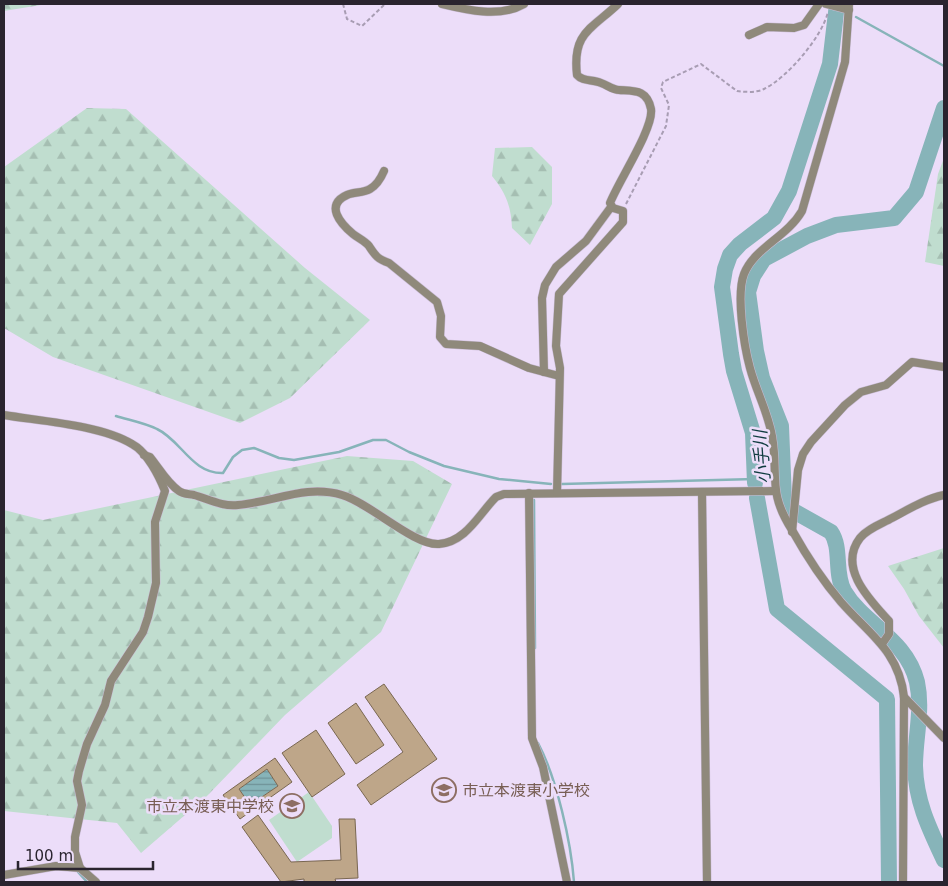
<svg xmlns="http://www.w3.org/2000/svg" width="948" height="886" viewBox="0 0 948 886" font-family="'DejaVu Sans','Noto Sans JP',sans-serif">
<defs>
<pattern id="forest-firs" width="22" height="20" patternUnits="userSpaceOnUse" patternTransform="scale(1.25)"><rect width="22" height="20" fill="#c0ddcf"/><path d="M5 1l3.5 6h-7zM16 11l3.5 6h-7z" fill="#a5beb2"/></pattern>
<pattern id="water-rules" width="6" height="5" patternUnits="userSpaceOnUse" patternTransform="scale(1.25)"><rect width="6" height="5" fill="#87b4b9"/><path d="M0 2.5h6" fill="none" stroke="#6f9297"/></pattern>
</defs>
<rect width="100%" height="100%" fill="#ecddf9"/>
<!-- grass -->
<polygon fill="#c0ddcf" points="309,792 332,826 332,838 297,862 269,820"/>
<!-- forest -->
<g fill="url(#forest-firs)">
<polygon points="4,4 47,4 4,11"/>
<polygon points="87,108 126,109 305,268 370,320 290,398 240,423 53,357 4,328 4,167"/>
<path d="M 532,147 L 552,167 L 552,204 L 530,245 L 512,228 C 511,206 506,193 492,176 L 495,148 Z"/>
<polygon points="944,158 944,266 925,262 938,174"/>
<polygon points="347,456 413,461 452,484 381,632 285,715 207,796 141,853 117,823 4,811 4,510 43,520"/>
<polygon points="944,548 944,648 919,616 904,589 888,566"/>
</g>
<!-- water -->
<polygon fill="url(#water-rules)" points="267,769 278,786 250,805 239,789"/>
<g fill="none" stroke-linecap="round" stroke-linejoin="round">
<!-- stream -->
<g stroke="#87b4b9" stroke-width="2.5">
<polyline points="856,17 944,66"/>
<path d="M 116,416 C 129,420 145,423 157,429 C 181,440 192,474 223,473 L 233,457 L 242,450 L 254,448 L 279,458 L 294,460 L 339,452 L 373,440 L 386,440 L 409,452 L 444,466 L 499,479 L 551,484"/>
<polyline points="562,484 755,479"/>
<polyline points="534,500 535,648"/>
<path d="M 538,743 C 557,779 571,842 574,882"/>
<polyline points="78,872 87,882"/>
</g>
<!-- river -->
<g stroke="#87b4b9" stroke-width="16">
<path d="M 944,108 L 916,192 L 894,218 L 836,225 L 807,236 L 764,259 L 753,276 L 748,292 L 756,351 L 762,378 L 781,426 L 784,499 L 790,509 L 831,532 C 842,548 834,573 844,591 C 864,625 906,638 917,682 C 923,710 915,738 915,766 C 916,802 929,828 944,860"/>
<polyline points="755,483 753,433 734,371 731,354 722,287 725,269 730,255 740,244 774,218 789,191 830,64 837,4"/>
<polyline points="757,498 777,609 887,699 889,882"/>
</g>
</g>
<!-- building -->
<g fill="#bea689" stroke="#796751" fill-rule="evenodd">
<polygon points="384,684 437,759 371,805 357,785 403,752 365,697"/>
<polygon points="356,703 384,745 356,764 328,723"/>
<polygon points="316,730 345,774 312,797 282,753"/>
<path d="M 275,758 L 292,782 L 240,819 L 223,795 ZM 267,769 L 278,786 L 250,805 L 239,789 Z"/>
<polygon points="258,815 291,862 341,860 339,819 355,819 358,878 335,879 336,882 304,882 304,879 281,882 242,827"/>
</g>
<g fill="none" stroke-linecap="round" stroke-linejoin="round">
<defs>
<g id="minor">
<path d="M 442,4 C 467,10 500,18 524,4"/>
<polyline points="826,4 849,10"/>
<path d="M 849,4 L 845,62 L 802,211 C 787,237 754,248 744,274 C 736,295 744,346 750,368 C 756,391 768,412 772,436 C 779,476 767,491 792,530 C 806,555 822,580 841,602 C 869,634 899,651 904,697 L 903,882"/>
<polyline points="749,35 767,27 794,28 804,25 819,4"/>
<path d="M 384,171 C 381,178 377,185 370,189 C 363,193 354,192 347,195 C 324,205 341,224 353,234 C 358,238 365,241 369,246 C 375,255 377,259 389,263 L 437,302 L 441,316 L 440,337 L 446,344 L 480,346 L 529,368 L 559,376"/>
<polyline points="544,372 542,298 545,285 556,267 586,241 611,207"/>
<path d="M 4,415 C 40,421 101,425 132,444 C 147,452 159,476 165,491 L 155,522 L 156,583 L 148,617 L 143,632 L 111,681 L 105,705 L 87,744 L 79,771 L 77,781 L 82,805 L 75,837 L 75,852 L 80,868 L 96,882"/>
<path d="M 144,455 L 150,457 C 159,468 167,483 179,491 C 183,494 189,494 194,495 C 208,499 223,507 238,505 C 274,502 306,484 342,495 C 370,503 414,546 439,544 C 466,542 479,514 496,497 L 504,494 L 775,491"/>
<polyline points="702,492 707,882"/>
<polyline points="529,493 532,738 543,767 567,882"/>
<path d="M 557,493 L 560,368 L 556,346 L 559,294 L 623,222 L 623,211 L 613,208 L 610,203 C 618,182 654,128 651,109 C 647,89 634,91 619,90 C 613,90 607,85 601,83 C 593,79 583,82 577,75 C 572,32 592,29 618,4"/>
<polyline points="792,532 798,470 803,454 811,442 845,405 861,392 886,385 912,362 944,367"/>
<path d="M 882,644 L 889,634 L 889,621 C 871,601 837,568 860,538 C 867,529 881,524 892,518 C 909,509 925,499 944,495"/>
<polyline points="904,697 944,738"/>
<polyline points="4,875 56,866 80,868"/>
</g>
</defs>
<!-- minor casing -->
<use href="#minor" stroke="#c9bcd5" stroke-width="9"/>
<!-- path -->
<g stroke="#a89db3" stroke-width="2" stroke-dasharray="4 2.5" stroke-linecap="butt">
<polyline points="343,4 347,19 362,26 385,4"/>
<path d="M 626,204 L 666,126 L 669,105 L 661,88 L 663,82 L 701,64 L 737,91 C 745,92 756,93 764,89 C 787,78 822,37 828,12"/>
</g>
<!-- minor -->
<use href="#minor" stroke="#8f897b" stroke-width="8"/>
</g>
<!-- icons -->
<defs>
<symbol id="school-ring" viewBox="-11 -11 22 22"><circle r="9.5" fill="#ecddf9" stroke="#8d6e63" stroke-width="1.5"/><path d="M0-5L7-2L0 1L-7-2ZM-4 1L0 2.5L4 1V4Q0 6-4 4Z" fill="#8d6e63"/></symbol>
</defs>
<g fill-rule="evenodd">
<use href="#school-ring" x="430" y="776" width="28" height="28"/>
<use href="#school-ring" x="278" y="792" width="28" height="28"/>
</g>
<g text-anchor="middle" stroke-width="5" stroke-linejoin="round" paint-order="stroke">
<!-- education labels -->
<g font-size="16" fill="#785e54" stroke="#ecddf9" text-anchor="start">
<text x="462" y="796">市立本渡東小学校</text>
<text x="274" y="812" text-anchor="end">市立本渡東中学校</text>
</g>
<!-- water labels -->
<g font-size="18" font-style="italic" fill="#103c40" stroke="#ecddf9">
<text transform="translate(762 457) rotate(-94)" y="6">小手川</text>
</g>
</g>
<!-- border -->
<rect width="948" height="886" fill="none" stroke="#2a242f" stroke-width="10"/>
<!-- scale -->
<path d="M18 861v8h135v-8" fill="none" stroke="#2a242f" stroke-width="2.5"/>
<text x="25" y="861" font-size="15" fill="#2a242f" stroke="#ecddf9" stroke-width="4" paint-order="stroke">100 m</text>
</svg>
